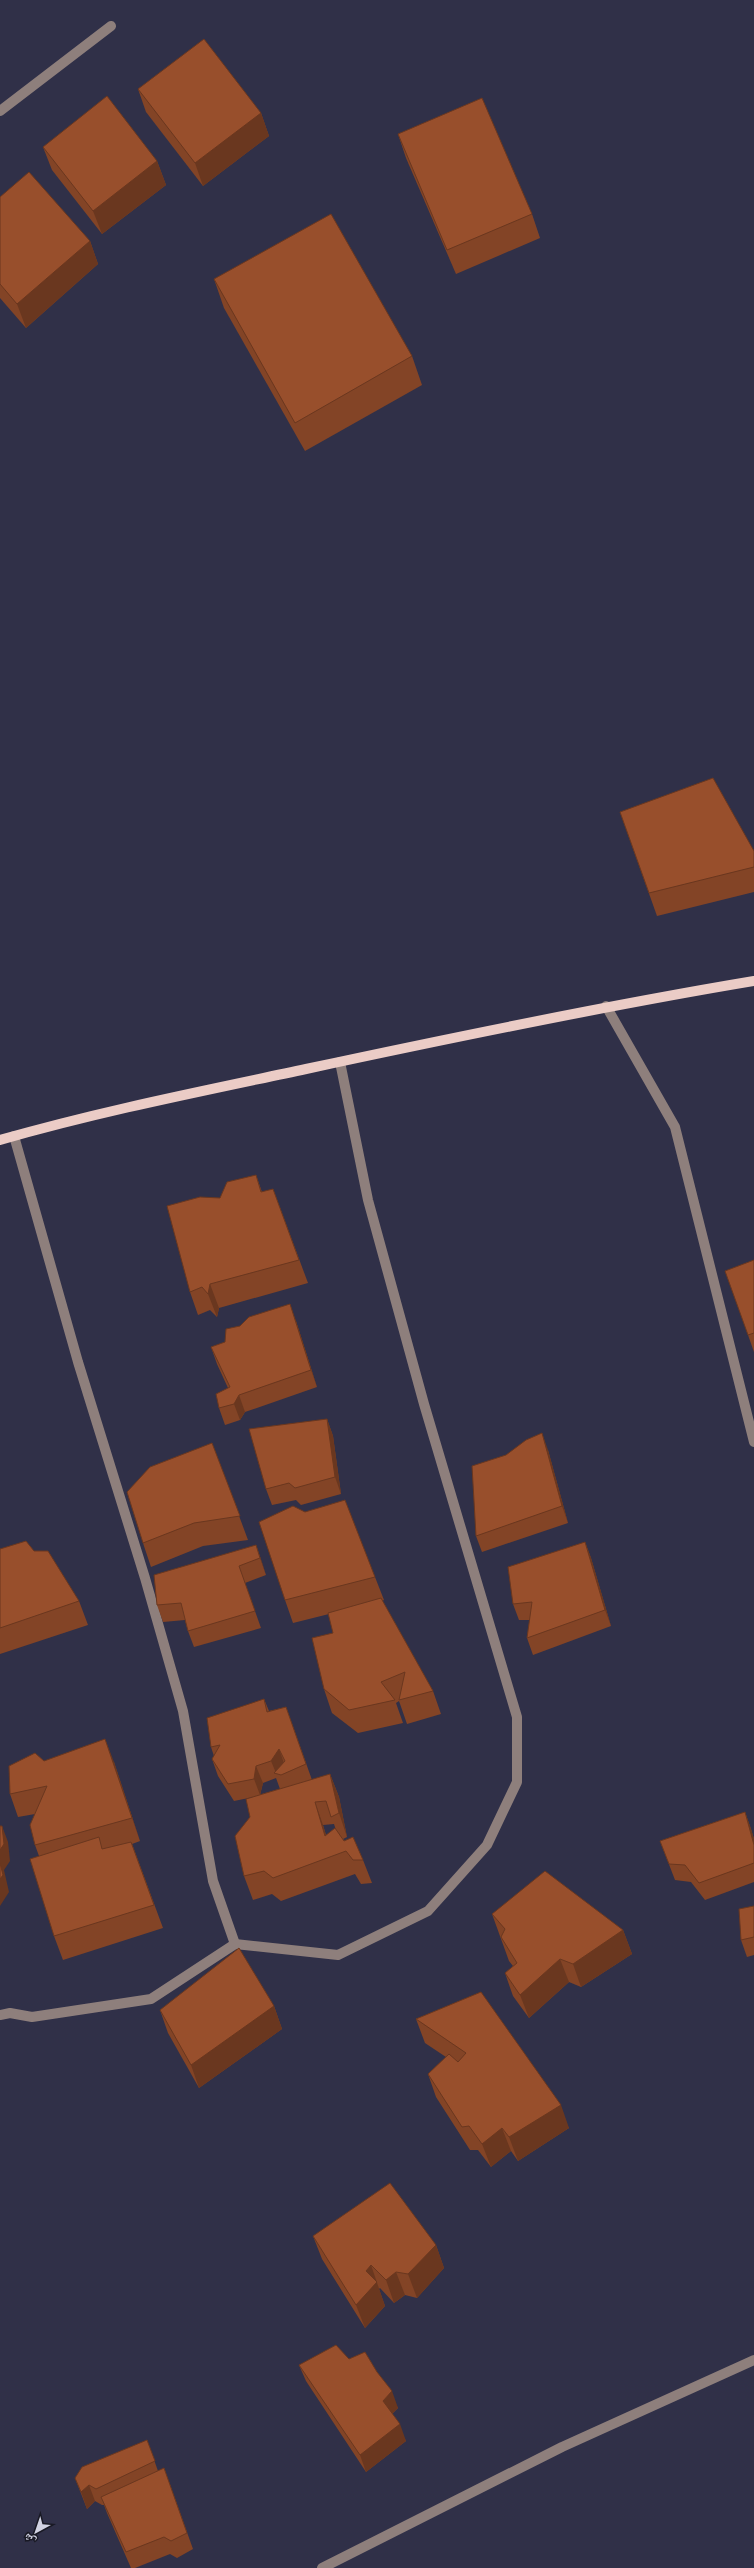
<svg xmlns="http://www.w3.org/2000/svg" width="754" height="2568" viewBox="0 0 754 2568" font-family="Quicksand,'Noto Naskh Arabic',sans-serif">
<rect width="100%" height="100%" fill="#303048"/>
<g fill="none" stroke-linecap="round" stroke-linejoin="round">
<!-- minor -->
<g stroke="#8e7f7c" stroke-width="10">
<polyline points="0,111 111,26"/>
<polyline points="606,1006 675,1127 754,1442"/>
<polyline points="14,1136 78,1362 145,1578 183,1711 213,1881 235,1944"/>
<polyline points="0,2015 10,2013 32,2017 151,1999 235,1944 338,1955 428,1911 487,1845 517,1782 517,1717 424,1404 368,1200 340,1062"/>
<polyline points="322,2568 562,2447 754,2360"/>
</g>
<!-- major -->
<path stroke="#ebccc6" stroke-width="10" d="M 0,1140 C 101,1111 203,1091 306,1069 C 455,1037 604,1006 754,981"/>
</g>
<!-- wall -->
<g fill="#834426" fill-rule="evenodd">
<polygon points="138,89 261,113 269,136 203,186 146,112"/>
<polygon points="398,134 532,214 540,238 456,274 406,158"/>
<polygon points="43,147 157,161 166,185 102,234 52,170"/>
<polygon points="0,197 90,241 98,264 26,328 0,298"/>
<polygon points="214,279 412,356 422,385 305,451 224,308"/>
<polygon points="620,812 754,851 754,892 657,916"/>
<polygon points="256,1175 262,1192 273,1189 308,1283 219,1308 217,1317 210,1310 198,1315 190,1292 220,1198"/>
<polygon points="754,1260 754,1352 748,1335"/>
<polygon points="296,1321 317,1387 245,1412 240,1420 225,1425 219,1408 228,1388 217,1364 211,1347"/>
<polygon points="327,1419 333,1436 341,1494 301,1505 296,1500 272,1505 266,1489"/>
<polygon points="212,1443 248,1540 203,1546 151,1567 143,1543"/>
<polygon points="548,1450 568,1523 482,1552 476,1536"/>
<polygon points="305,1512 375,1577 384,1600 382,1601 433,1691 441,1714 407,1724 399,1701 396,1703 403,1723 358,1733 332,1713 324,1689 333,1633 329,1614 293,1623 285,1600"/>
<polygon points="585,1542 591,1558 611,1626 533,1655 527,1638 530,1620 519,1620 513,1604"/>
<polygon points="256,1545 266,1575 245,1583 261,1628 194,1647 188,1631 185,1620 163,1622 157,1605"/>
<polygon points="0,1549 79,1601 88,1625 0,1654"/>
<path d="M 264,1699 L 269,1711 L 286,1707 L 312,1780 L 330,1774 L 339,1797 L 347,1837 L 343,1839 L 363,1860 L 372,1883 L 361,1884 L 355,1874 L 281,1901 L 272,1894 L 253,1900 L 244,1876 L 250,1817 L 259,1796 L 234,1801 L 218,1776 L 212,1759 L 214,1756 L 211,1747 ZM 276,1778 L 280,1789 L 260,1795 L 263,1783 ZM 334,1824 L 336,1830 L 326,1835 L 323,1825 Z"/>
<polygon points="44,1761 114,1762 140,1841 132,1844 163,1928 63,1960 54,1936 39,1856 35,1845 35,1814 18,1817 10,1794"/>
<polygon points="745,1812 751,1829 754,1839 754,1882 705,1900 691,1882 675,1880 660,1841"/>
<polygon points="754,1906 754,1955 747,1957 741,1940"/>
<polygon points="492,1914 623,1930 632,1954 581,1987 569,1982 529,2018 513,1996 505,1973 513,1966 509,1961"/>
<polygon points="481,1992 569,2128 518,2161 511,2151 491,2167 478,2150 470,2150 436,2097 428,2074 446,2057 425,2043 416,2019"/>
<polygon points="274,2006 282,2029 199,2088 168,2033 160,2010"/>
<polygon points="313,2236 436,2245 444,2268 417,2298 405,2295 394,2303 380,2288 379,2289 385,2306 365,2328 322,2259"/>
<polygon points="349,2359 377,2372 398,2408 392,2414 406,2441 366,2472 306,2381 299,2365"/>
<polygon points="147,2440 158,2471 164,2468 193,2549 177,2558 170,2554 135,2568 131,2568 107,2513 104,2505 102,2505 95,2501 87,2509 75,2478"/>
</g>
<!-- shaded-wall -->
<g fill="#6a371f">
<polygon points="261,113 269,136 203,186 195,163"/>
<polygon points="157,161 166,185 102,234 93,211"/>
<polygon points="90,241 98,264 26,328 17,304"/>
<polygon points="210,1284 219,1308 217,1317 208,1294"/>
<polygon points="290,1304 296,1321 317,1387 311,1370"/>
<polygon points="239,1395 245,1412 240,1420 234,1404"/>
<polygon points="327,1419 333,1436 341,1494 335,1477"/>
<polygon points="542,1433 548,1450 568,1523 562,1506"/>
<polygon points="585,1542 591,1558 611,1626 605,1610"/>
<polygon points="256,1545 262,1562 266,1575 260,1558"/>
<polygon points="105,1739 114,1762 140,1841 132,1818"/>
<polygon points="279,1749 285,1766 276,1773 271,1761"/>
<polygon points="256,1766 263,1783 260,1795 254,1779"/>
<polygon points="330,1774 339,1797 347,1837 339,1813"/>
<polygon points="315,1802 323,1825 332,1856 325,1836"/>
<polygon points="745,1812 751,1829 754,1839 754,1845"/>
<polygon points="2,1826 8,1842 10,1861 4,1870 9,1892 0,1906 0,1850"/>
<polygon points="623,1930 632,1954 581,1987 573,1964"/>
<polygon points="560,1959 569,1982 529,2018 520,1995"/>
<polygon points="274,2006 282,2029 199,2088 191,2065"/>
<polygon points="561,2105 569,2128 518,2161 509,2137"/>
<polygon points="502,2128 511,2151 491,2167 482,2144"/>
<polygon points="436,2245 444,2268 417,2298 408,2274"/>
<polygon points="371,2265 385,2306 365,2328 356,2305 366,2271"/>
<polygon points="396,2272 405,2295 394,2303 386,2280"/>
<polygon points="392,2391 398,2408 389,2417 383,2401"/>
<polygon points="400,2424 406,2441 366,2472 360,2455"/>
<polygon points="89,2485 95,2501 87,2509 81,2492"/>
</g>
<!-- building -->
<g fill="#984f2c" stroke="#6a371f">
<polygon points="204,39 261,113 195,163 138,89"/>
<polygon points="107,96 157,161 93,211 43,147"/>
<polygon points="482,98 532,214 447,250 398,134"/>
<polygon points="29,172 90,241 17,304 0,284 0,197"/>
<polygon points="331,214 412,356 295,423 214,279"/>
<polygon points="713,778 754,851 754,867 649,893 620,812"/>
<polygon points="256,1175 261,1192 273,1189 299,1260 210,1284 208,1294 202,1287 190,1292 167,1206 200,1197 220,1198 227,1182"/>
<polygon points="754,1260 754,1333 748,1335 725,1271"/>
<polygon points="290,1304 311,1370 239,1395 234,1404 219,1408 216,1394 230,1387 211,1347 225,1342 226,1329 240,1326 249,1317"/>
<polygon points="327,1419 335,1477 295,1488 289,1483 266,1489 249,1429"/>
<polygon points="542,1433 562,1506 476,1536 472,1466 506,1455 526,1440"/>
<polygon points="212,1443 240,1516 194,1523 143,1543 127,1492 150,1467"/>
<polygon points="345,1500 375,1577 285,1600 259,1522 293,1506 305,1512"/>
<polygon points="26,1541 34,1551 48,1551 79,1601 0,1628 0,1549"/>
<polygon points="585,1542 605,1610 527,1638 532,1602 513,1604 508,1567"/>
<polygon points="256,1545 260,1558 239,1566 255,1611 188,1631 181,1603 157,1605 154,1575"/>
<polygon points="381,1598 433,1691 399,1700 405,1672 381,1682 395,1700 349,1710 324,1689 312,1638 333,1633 328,1613"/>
<polygon points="264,1699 267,1712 286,1707 306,1764 281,1775 274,1773 285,1761 279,1749 271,1761 256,1766 254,1779 228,1784 212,1759 220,1745 211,1747 207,1718"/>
<polygon points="105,1739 132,1818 35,1845 30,1825 47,1786 10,1794 9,1766 35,1753 44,1761"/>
<polygon points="330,1774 339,1813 331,1817 326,1801 315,1802 325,1836 335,1828 344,1841 353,1837 363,1860 353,1860 346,1851 273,1878 264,1871 244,1876 235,1836 250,1817 246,1799"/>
<polygon points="745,1812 754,1845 754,1863 699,1883 685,1865 669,1864 660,1841"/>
<polygon points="0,1826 2,1826 4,1844 0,1850"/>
<polygon points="99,1837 102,1849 131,1842 154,1905 54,1936 30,1859"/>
<polygon points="0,1863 3,1875 0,1879"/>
<polygon points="545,1871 623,1930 573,1964 560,1959 520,1995 505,1973 517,1963 501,1937 505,1929 492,1914"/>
<polygon points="754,1906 754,1937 741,1940 739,1909"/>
<polygon points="239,1948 274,2006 191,2065 160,2010"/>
<polygon points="481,1992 561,2105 509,2137 502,2128 482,2144 469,2126 462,2127 428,2074 449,2054 458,2062 466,2053 416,2019"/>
<polygon points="390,2183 436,2245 408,2274 396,2272 386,2280 371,2265 366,2271 377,2282 356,2305 313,2236"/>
<polygon points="336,2345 349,2359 365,2352 377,2372 392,2391 383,2401 400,2424 360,2455 299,2365"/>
<polygon points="147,2440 155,2461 96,2489 89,2485 81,2492 75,2478 82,2467"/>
<polygon points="164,2468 187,2533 171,2541 164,2537 126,2552 101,2497"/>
</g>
<!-- north arrow -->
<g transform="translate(36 2532) rotate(220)" stroke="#191924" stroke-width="3" paint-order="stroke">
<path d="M0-3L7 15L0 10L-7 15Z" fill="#d1d2e2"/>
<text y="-6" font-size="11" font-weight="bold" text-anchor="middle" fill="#d1d2e2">ش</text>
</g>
</svg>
